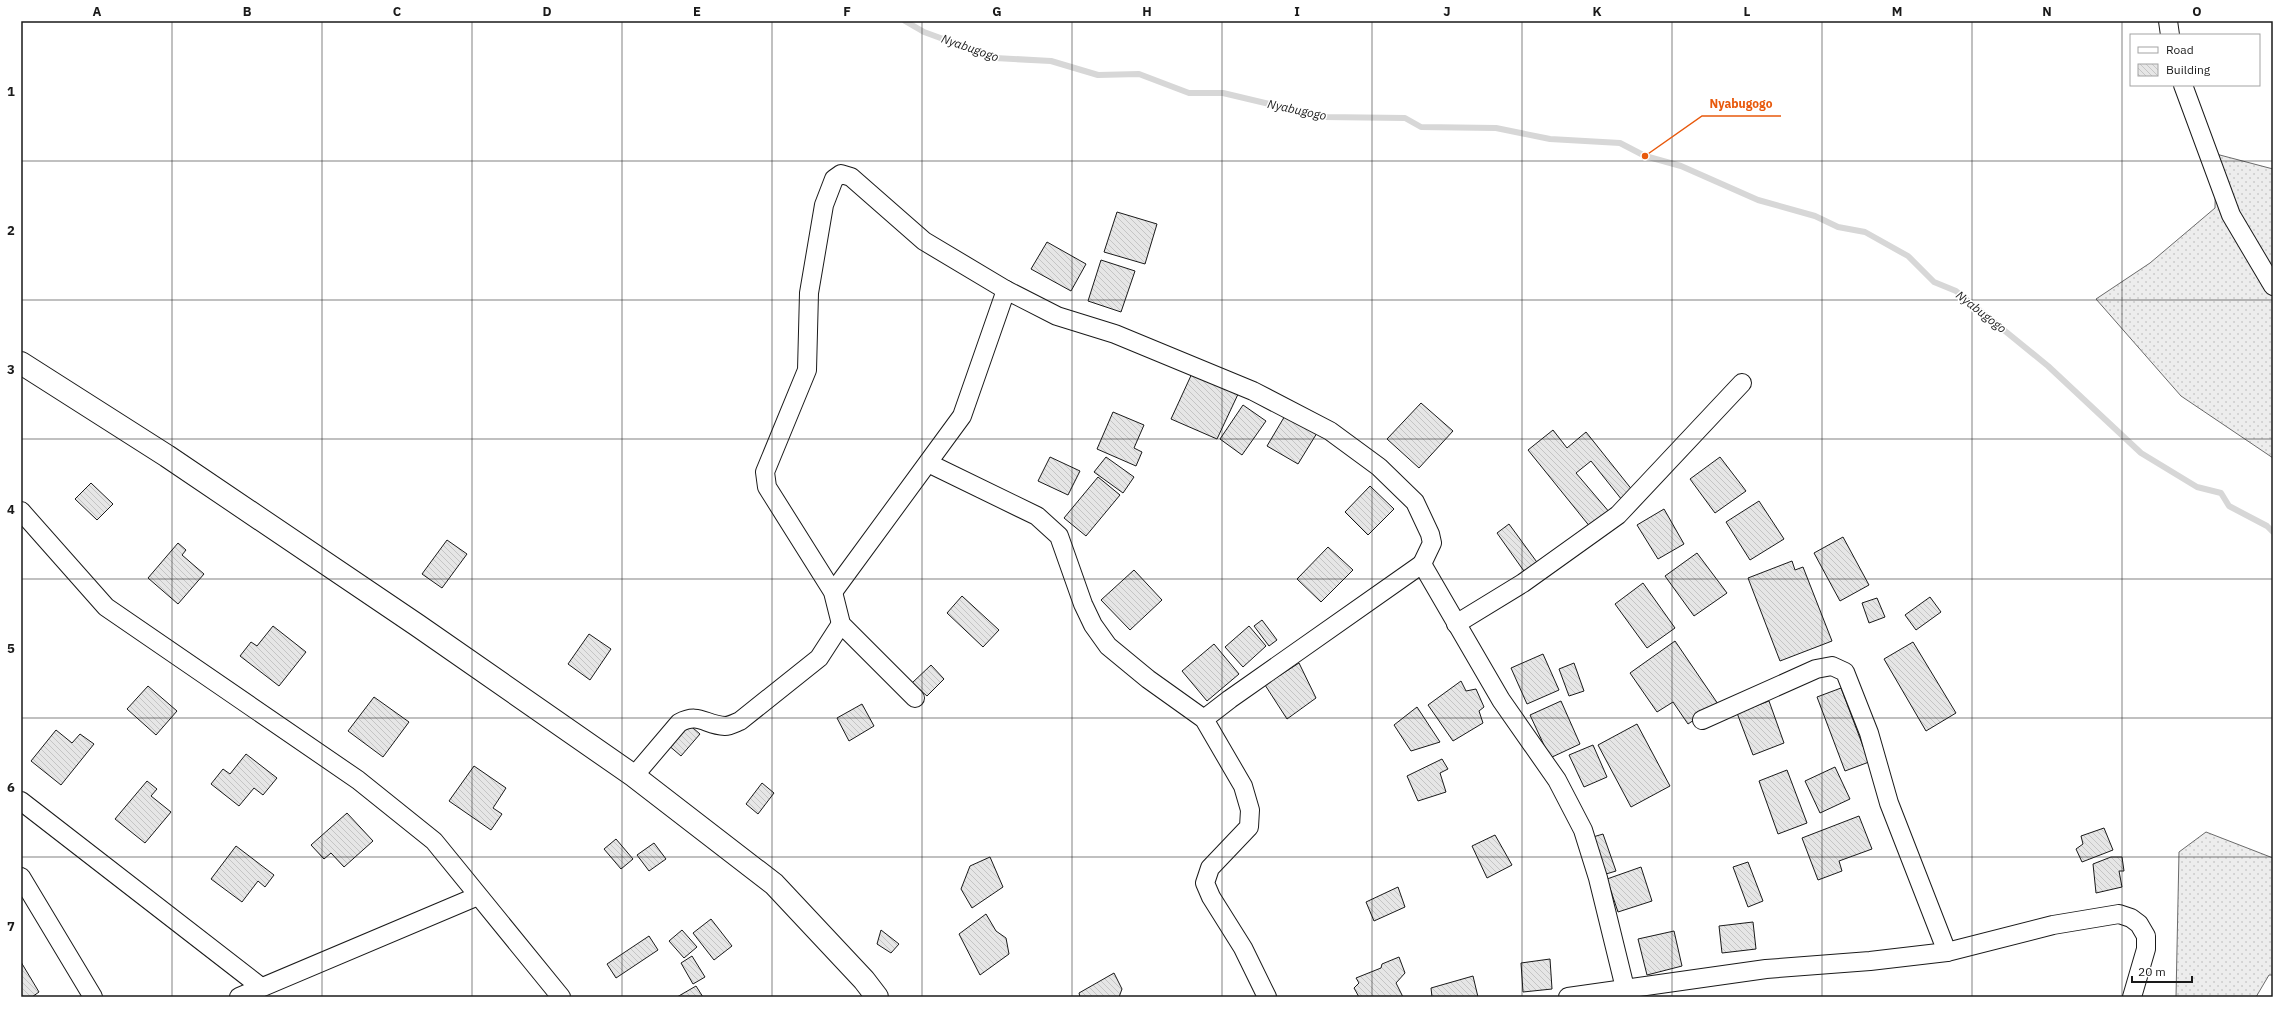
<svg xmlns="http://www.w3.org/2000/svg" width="2294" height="1018" viewBox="0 0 2294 1018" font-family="'IBM Plex Sans',sans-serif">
<defs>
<pattern id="grass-dots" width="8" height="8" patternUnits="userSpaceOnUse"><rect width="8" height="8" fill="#ededed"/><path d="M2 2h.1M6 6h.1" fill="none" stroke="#cbcbcb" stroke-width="1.8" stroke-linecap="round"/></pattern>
<pattern id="building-back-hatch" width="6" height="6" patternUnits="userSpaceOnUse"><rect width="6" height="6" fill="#e6e6e6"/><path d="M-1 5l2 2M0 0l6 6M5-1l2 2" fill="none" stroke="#c5c5c5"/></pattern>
</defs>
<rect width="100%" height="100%" fill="#fff"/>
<!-- grass -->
<g fill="url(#grass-dots)" stroke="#6a6a6a">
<polygon points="2216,154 2273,169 2273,458 2181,396 2096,299 2150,263 2215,208"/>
<polygon points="2206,832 2273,858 2273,975 2269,975 2256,997 2176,997 2179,852"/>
</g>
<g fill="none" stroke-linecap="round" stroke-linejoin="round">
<!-- stream -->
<polyline stroke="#d7d7d7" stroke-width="6" points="905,21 924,32 995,58 1051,61 1098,75 1139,74 1189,93 1223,93 1324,117 1405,118 1421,127 1496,128 1550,139 1620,143 1645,156 1681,166 1758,200 1815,216 1838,227 1865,232 1908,256 1934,282 1956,291 2048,366 2141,453 2197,487 2221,493 2229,506 2267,526 2273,532"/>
</g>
<!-- building -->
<g fill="url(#building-back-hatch)" stroke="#1a1a1a">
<polygon points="1117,212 1157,224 1145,264 1104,252"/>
<polygon points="1047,242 1086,264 1071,291 1031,269"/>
<polygon points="1101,260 1135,271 1121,312 1088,301"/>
<polygon points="1194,369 1240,390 1217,439 1171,419"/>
<polygon points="1421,403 1453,431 1419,468 1387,439"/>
<polygon points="1243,405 1266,421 1242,455 1220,439"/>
<polygon points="1113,412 1144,425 1134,448 1142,452 1136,466 1097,449"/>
<polygon points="1286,414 1317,433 1298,464 1267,446"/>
<polygon points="1553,430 1567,448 1586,432 1633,491 1622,500 1591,461 1576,473 1610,513 1591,528 1528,450"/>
<polygon points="1050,457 1080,471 1068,495 1038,481"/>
<polygon points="1106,457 1134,477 1123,493 1094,472"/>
<polygon points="1720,457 1746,491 1715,513 1690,479"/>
<polygon points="1098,477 1120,495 1086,536 1064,518"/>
<polygon points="91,483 113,504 97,520 75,499"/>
<polygon points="1370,486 1394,509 1368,535 1345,512"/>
<polygon points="1759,501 1784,539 1750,560 1726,522"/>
<polygon points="1664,509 1684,544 1658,559 1637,525"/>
<polygon points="1509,524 1539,565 1526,574 1497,533"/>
<polygon points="1843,537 1869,585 1840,601 1814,553"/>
<polygon points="447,540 467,554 442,588 422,574"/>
<polygon points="178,543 186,550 182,555 204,574 178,604 148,578"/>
<polygon points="1328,547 1353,570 1321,602 1297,579"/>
<polygon points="1697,553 1727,593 1694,616 1665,576"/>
<polygon points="1792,561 1795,570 1803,567 1832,641 1780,661 1748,578"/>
<polygon points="1134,570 1162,600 1130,630 1101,600"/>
<polygon points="1643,583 1675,628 1647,648 1615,604"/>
<polygon points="962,596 999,630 983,647 947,613"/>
<polygon points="1930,597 1941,612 1916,630 1905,615"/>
<polygon points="1877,598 1885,617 1869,623 1862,603"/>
<polygon points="1262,620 1277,640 1269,646 1254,626"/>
<polygon points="273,626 306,652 279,686 240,656 251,642 257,646"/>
<polygon points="1249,626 1266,646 1243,667 1225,647"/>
<polygon points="589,634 611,649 590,680 568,664"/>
<polygon points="1675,641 1718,704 1688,724 1673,702 1657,712 1630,673"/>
<polygon points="1913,642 1956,713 1926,731 1884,659"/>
<polygon points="1214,644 1239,674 1207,701 1182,671"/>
<polygon points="1543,654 1559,690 1527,704 1511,668"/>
<polygon points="1299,663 1316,698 1287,719 1265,685"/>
<polygon points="1574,663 1584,691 1569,696 1559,669"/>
<polygon points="931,665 944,679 927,696 912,683"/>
<polygon points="1461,681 1466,691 1476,689 1484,707 1479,711 1483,723 1453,741 1428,705"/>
<polygon points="148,686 177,711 156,735 127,709"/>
<polygon points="1841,688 1869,762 1845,771 1817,697"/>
<polygon points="374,697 409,722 383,757 348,731"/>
<polygon points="1561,701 1580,744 1550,758 1530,715"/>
<polygon points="1769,701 1784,743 1753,755 1737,713"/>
<polygon points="862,704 874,726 849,741 837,718"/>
<polygon points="1417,707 1440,742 1411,751 1394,725"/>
<polygon points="686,722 700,734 681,756 667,744"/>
<polygon points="1637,724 1670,786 1631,807 1598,745"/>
<polygon points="56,730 72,743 80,734 94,744 61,785 31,761"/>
<polygon points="1593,745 1607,777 1584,787 1569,755"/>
<polygon points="246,754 277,778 263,795 254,788 239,806 211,784 223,769 230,774"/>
<polygon points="1442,759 1448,769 1440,773 1446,792 1418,801 1407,776"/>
<polygon points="474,766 506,788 493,808 502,814 491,830 449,801"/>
<polygon points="1835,767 1850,799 1820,813 1805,781"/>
<polygon points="1787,770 1807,823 1778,834 1759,781"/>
<polygon points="147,781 157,789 151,796 171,812 145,843 115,819"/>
<polygon points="762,783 774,793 758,814 746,804"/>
<polygon points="347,813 373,841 344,867 331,853 324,859 311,845"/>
<polygon points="1859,816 1872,849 1839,861 1842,871 1818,880 1802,838"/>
<polygon points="2104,828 2113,850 2082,862 2076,849 2083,844 2081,836"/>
<polygon points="1603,834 1616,871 1606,874 1593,837"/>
<polygon points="1495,835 1512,865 1487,878 1472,846"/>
<polygon points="616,839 633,859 621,869 604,849"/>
<polygon points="654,843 666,859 649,871 637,855"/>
<polygon points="236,846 274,875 265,887 258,881 242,902 211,879"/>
<polygon points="990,857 1003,887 972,908 961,889 970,866"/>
<polygon points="2111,857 2122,857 2124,871 2119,871 2122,887 2096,893 2093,864"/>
<polygon points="1748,862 1763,901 1748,907 1733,867"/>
<polygon points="1641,867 1652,901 1618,912 1607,879"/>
<polygon points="1398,887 1405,907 1374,921 1366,902"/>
<polygon points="986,914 996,931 1006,938 1009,954 980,975 959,934"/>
<polygon points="711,919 732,946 714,960 693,933"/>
<polygon points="1753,922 1756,949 1722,953 1719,926"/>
<polygon points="682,930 697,947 684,958 669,941"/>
<polygon points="881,930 899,944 891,953 877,944"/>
<polygon points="1674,931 1682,966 1647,975 1638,939"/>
<polygon points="649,936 658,950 616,978 607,964"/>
<polygon points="692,956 705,977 693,984 681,963"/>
<polygon points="1399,957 1405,973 1396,983 1403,997 1359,997 1354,988 1359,983 1356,978 1381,968 1382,964"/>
<polygon points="1550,959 1552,989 1523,992 1521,963"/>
<polygon points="21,962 39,992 32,997 21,997"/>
<polygon points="1114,973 1122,989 1119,997 1080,997 1079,993"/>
<polygon points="1473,976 1478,997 1432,997 1431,988"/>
<polygon points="696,986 703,997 677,997"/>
</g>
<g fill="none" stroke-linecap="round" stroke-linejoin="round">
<defs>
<g id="minor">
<polyline points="2168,21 2170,35"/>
<polyline points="2183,85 2231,215 2273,286"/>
<polyline points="928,463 1037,516 1059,536 1083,604 1093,625 1108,646 1148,679 1204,719 1243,786 1250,810 1249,827 1210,868 1205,883 1211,897 1243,948 1267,997"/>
<polyline points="21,511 106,607 358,780 434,841 561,997"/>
<polyline points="833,592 962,416 1006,290 1057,316 1115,334 1253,391 1330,431 1379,467 1415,502 1430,534 1432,543 1422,564"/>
<polyline points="1456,624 1523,583 1618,515 1742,383"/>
<polyline points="915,698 841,624 833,592 767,487 765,472 807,370 809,293 824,205 834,179 841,174 851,177 924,241 1006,290"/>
<polyline points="1204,719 1230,699 1422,564 1501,700 1557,780 1583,830 1598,878 1625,988"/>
<polyline points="1702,720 1816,669 1832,666 1845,672 1869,733 1889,803 1947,952"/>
<path d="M 634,776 L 679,723 C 699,712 705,725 725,726 C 730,726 735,723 740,721 L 819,658 L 841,624"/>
<polyline points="21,801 261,987"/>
<polyline points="21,877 93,997"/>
<polyline points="239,997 478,896"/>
<polyline points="1568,997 1766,969 1870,961 1947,952 2053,925 2119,914 2131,918 2139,924 2146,936 2146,949 2132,997"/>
</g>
<polyline id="primary" points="21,363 167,456 417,625 634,776 774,884 864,980 877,997"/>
</defs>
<!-- minor casing -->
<use href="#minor" stroke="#1a1a1a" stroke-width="20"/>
<!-- primary casing -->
<use href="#primary" stroke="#1a1a1a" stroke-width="24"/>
<!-- minor -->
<use href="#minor" stroke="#fff" stroke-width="18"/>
<!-- primary -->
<use href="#primary" stroke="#fff" stroke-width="22"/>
</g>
<!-- grid -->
<path fill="none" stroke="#1a1a1a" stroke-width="1" stroke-opacity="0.55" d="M 172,21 L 172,997M 322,21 L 322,997M 472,21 L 472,997M 622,21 L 622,997M 772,21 L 772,997M 922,21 L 922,997M 1072,21 L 1072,997M 1222,21 L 1222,997M 1372,21 L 1372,997M 1522,21 L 1522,997M 1672,21 L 1672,997M 1822,21 L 1822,997M 1972,21 L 1972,997M 2122,21 L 2122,997M 21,161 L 2273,161M 21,300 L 2273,300M 21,439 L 2273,439M 21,579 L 2273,579M 21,718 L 2273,718M 21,857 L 2273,857"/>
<g text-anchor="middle" stroke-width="3" stroke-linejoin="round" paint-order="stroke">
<!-- water labels -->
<g font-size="12" font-style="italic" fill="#1a1a1a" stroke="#fff">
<text transform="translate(970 48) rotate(19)" y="4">Nyabugogo</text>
<text transform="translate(1297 110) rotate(12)" y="4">Nyabugogo</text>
<text transform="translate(1981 312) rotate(38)" y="4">Nyabugogo</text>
</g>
</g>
<!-- callouts -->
<path fill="none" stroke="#e8590c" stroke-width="1.5" d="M1645 156L1702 116H1781"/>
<circle fill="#e8590c" stroke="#fff" stroke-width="1.5" cx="1645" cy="156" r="4"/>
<g font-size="12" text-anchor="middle" font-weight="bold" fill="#e8590c" stroke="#fff" stroke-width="3" stroke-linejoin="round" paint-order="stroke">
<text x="1741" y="108">Nyabugogo</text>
</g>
<!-- border -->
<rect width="2294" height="1018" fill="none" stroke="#ffffff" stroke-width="44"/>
<!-- legend -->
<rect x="2130" y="34" width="130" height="52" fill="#ffffff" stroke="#a3a3a3"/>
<rect x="2138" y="47" width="20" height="6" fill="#ffffff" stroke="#a3a3a3"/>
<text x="2166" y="54" font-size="12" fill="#1a1a1a">Road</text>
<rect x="2138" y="64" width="20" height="12" fill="url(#building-back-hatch)" stroke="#a3a3a3"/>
<text x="2166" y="74" font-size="12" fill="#1a1a1a">Building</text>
<!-- scale -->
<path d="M2132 976v6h60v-6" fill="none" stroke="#1a1a1a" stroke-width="2"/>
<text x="2138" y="976" font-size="12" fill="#1a1a1a" stroke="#ffffff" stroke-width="3" paint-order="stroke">20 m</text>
<rect x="22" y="22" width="2250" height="974" fill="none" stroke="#1a1a1a" stroke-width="1.5"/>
<g font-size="13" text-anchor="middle" font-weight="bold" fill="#1a1a1a">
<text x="97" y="16">A</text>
<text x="247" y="16">B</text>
<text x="397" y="16">C</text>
<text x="547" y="16">D</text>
<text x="697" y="16">E</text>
<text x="847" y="16">F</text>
<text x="997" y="16">G</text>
<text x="1147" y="16">H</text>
<text x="1297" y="16">I</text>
<text x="1447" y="16">J</text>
<text x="1597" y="16">K</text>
<text x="1747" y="16">L</text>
<text x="1897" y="16">M</text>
<text x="2047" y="16">N</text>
<text x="2197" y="16">O</text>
<text x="11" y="96">1</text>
<text x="11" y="235">2</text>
<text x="11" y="374">3</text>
<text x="11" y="514">4</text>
<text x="11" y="653">5</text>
<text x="11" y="792">6</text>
<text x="11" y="931">7</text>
</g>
</svg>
